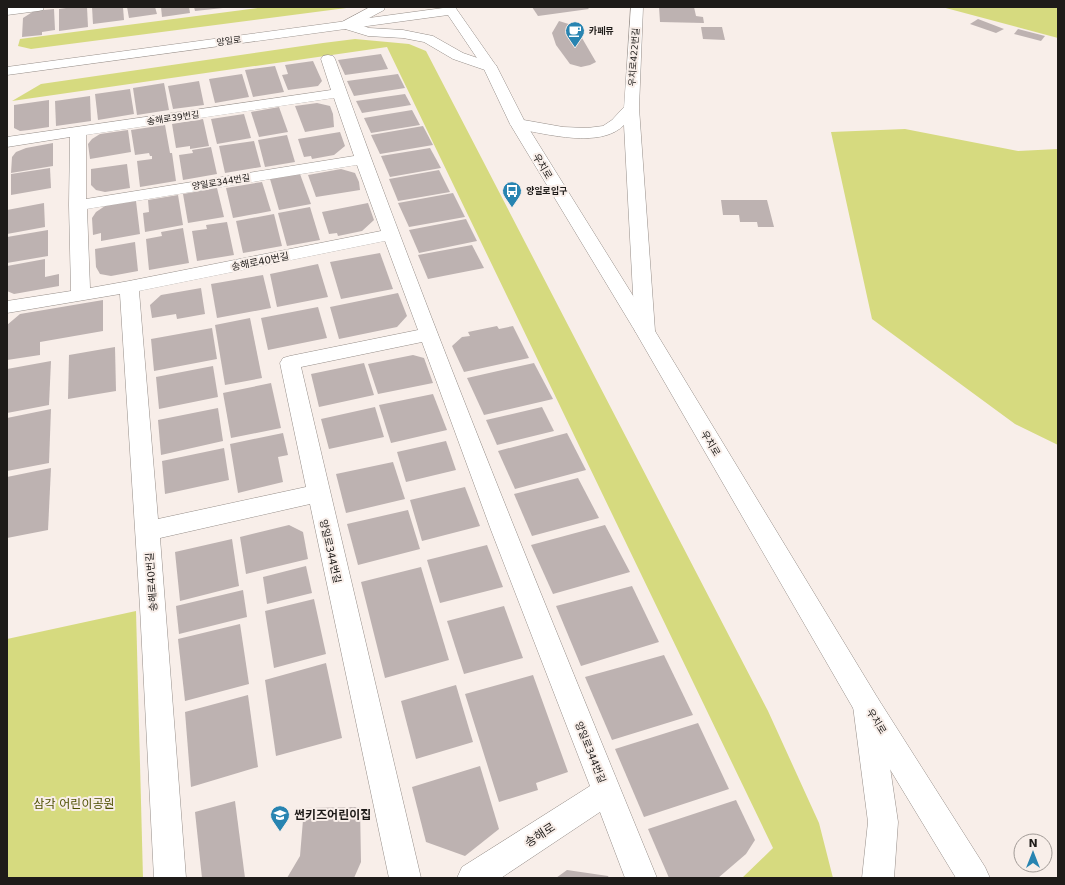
<svg xmlns="http://www.w3.org/2000/svg" width="1065" height="885" viewBox="0 0 1065 885" font-family="'DejaVu Sans','Noto Sans KR',sans-serif">
<rect width="100%" height="100%" fill="#f8eee9"/>
<!-- green -->
<g fill="#d6da7f">
<polygon points="265,7 354,7 31,49 18,46 20,39"/>
<polygon points="942,7 1058,7 1058,38"/>
<polygon points="355,39 409,44 426,51 768,711 819,823 833,878 742,878 773,848 387,47 12,101 41,84 323,43"/>
<polygon points="905,129 1018,151 1058,149 1058,445 1015,424 872,319 831,132"/>
<polygon points="136,611 143,878 7,878 7,639"/>
</g>
<!-- building -->
<g fill="#bdb2b1">
<polygon points="73,7 87,7 88,27 59,31 59,9"/>
<polygon points="92,7 123,7 124,20 93,24"/>
<polygon points="127,7 155,7 157,14 129,18"/>
<polygon points="161,7 189,7 190,13 162,17"/>
<polygon points="194,7 223,7 223,8 195,11"/>
<polygon points="532,7 587,7 589,9 538,16"/>
<polygon points="659,7 694,7 696,16 703,17 704,23 660,22"/>
<polygon points="54,9 55,30 42,32 42,35 22,37 23,18 34,11"/>
<polygon points="978,19 1004,29 996,33 970,24"/>
<polygon points="559,21 575,26 596,62 590,65 581,67 570,64 556,45 552,33"/>
<polygon points="701,27 722,27 725,40 703,39"/>
<polygon points="1018,29 1045,36 1041,41 1014,34"/>
<polygon points="381,54 388,69 345,75 338,60"/>
<polygon points="313,61 322,81 318,86 288,90 282,75 288,74 285,65"/>
<polygon points="275,66 284,92 253,97 245,70"/>
<polygon points="242,74 249,97 215,103 209,79"/>
<polygon points="398,74 405,88 354,96 347,81"/>
<polygon points="199,81 204,105 173,109 168,86"/>
<polygon points="164,83 169,110 137,115 133,88"/>
<polygon points="130,89 134,114 98,120 95,94"/>
<polygon points="405,94 411,105 362,113 356,101"/>
<polygon points="90,96 91,121 56,126 55,101"/>
<polygon points="49,100 49,127 29,130 20,131 14,128 14,105"/>
<polygon points="317,103 330,106 333,114 334,127 305,132 295,106"/>
<polygon points="279,107 288,132 259,137 251,112"/>
<polygon points="412,110 420,125 371,133 364,118"/>
<polygon points="244,114 251,138 217,144 211,119"/>
<polygon points="203,119 209,146 190,149 190,146 176,148 172,124"/>
<polygon points="165,125 170,153 172,153 176,181 140,187 137,161 152,159 152,156 150,156 149,153 135,155 131,130"/>
<polygon points="423,126 433,145 380,154 371,135"/>
<polygon points="128,130 131,152 90,159 88,144 92,139 100,134"/>
<polygon points="340,132 345,146 334,155 312,159 311,156 304,157 298,139"/>
<polygon points="287,135 295,162 265,167 258,140"/>
<polygon points="254,141 261,167 225,173 219,146"/>
<polygon points="53,143 53,166 11,173 12,157 16,152 26,148"/>
<polygon points="211,147 217,174 183,180 179,155 193,153 192,150"/>
<polygon points="430,148 441,168 390,177 381,156"/>
<polygon points="127,164 130,188 105,192 96,190 91,185 91,169"/>
<polygon points="50,168 51,188 11,195 11,174"/>
<polygon points="341,169 355,173 359,182 360,190 316,197 308,175"/>
<polygon points="439,170 450,192 398,201 389,179"/>
<polygon points="300,174 311,204 279,210 270,179"/>
<polygon points="262,182 271,211 233,218 226,188"/>
<polygon points="217,188 224,217 188,223 183,194"/>
<polygon points="453,193 465,217 409,227 398,203"/>
<polygon points="178,195 183,225 145,232 143,213 149,212 148,200"/>
<polygon points="721,200 767,200 774,227 758,227 757,222 740,222 739,215 723,215"/>
<polygon points="136,201 140,234 101,241 101,233 93,235 92,218 96,212 105,206"/>
<polygon points="44,203 45,227 7,234 7,210"/>
<polygon points="368,203 374,220 362,231 338,236 337,233 329,234 322,212"/>
<polygon points="310,207 320,240 287,246 278,213"/>
<polygon points="274,214 282,246 243,253 236,221"/>
<polygon points="466,219 477,241 419,253 409,230"/>
<polygon points="227,222 234,255 197,261 192,231 207,229 206,225"/>
<polygon points="183,228 189,263 149,270 146,239 162,236 161,232"/>
<polygon points="48,230 48,256 7,263 7,237"/>
<polygon points="135,242 138,271 111,276 100,274 96,267 95,249"/>
<polygon points="472,245 484,268 428,279 418,255"/>
<polygon points="380,253 393,289 341,299 330,262"/>
<polygon points="45,259 45,277 59,274 59,286 14,294 7,291 7,266"/>
<polygon points="318,264 328,297 277,307 270,274"/>
<polygon points="263,275 271,308 217,318 211,284"/>
<polygon points="201,288 205,314 177,319 176,314 152,318 150,305 161,295"/>
<polygon points="398,293 407,316 397,327 339,339 330,307"/>
<polygon points="103,300 103,331 40,342 40,355 7,360 7,325 20,314"/>
<polygon points="318,307 327,338 268,350 261,318"/>
<polygon points="250,318 262,378 225,385 215,325"/>
<polygon points="497,326 499,329 513,326 529,358 464,372 452,346 462,337 470,336 468,332"/>
<polygon points="212,328 217,359 154,371 151,339"/>
<polygon points="115,347 116,391 68,399 69,355"/>
<polygon points="413,355 424,358 433,383 378,394 368,364"/>
<polygon points="51,361 49,405 7,413 7,369"/>
<polygon points="364,363 374,395 319,407 311,374"/>
<polygon points="534,363 553,399 484,415 467,378"/>
<polygon points="213,366 218,397 159,409 156,377"/>
<polygon points="271,383 281,428 231,438 223,393"/>
<polygon points="433,394 447,430 391,443 379,405"/>
<polygon points="375,407 384,437 329,449 321,419"/>
<polygon points="542,407 554,431 497,445 486,420"/>
<polygon points="218,408 223,441 161,455 158,420"/>
<polygon points="51,409 49,463 7,471 7,418"/>
<polygon points="283,433 288,455 278,457 283,482 238,493 230,444"/>
<polygon points="567,433 586,470 515,489 498,451"/>
<polygon points="446,441 456,470 406,482 397,452"/>
<polygon points="224,448 229,480 165,494 162,461"/>
<polygon points="393,462 405,499 346,513 336,474"/>
<polygon points="51,468 48,530 7,538 7,477"/>
<polygon points="578,478 599,518 532,536 514,494"/>
<polygon points="465,487 480,526 422,541 410,500"/>
<polygon points="408,510 420,549 358,565 347,524"/>
<polygon points="289,525 303,532 308,559 246,574 240,537"/>
<polygon points="605,525 630,572 553,594 531,545"/>
<polygon points="232,539 239,586 180,601 175,552"/>
<polygon points="487,545 503,587 440,603 427,560"/>
<polygon points="306,566 312,593 267,604 263,577"/>
<polygon points="421,567 449,660 385,678 361,582"/>
<polygon points="632,586 659,642 581,666 556,606"/>
<polygon points="243,590 247,617 179,634 176,606"/>
<polygon points="314,599 326,654 274,668 265,611"/>
<polygon points="504,606 523,658 464,674 447,621"/>
<polygon points="240,624 249,684 185,701 178,639"/>
<polygon points="664,655 693,715 612,740 585,677"/>
<polygon points="326,663 342,738 276,756 265,680"/>
<polygon points="533,675 568,772 536,783 538,790 499,802 465,694"/>
<polygon points="456,685 473,742 416,759 401,701"/>
<polygon points="248,695 258,767 191,787 185,712"/>
<polygon points="698,723 729,789 644,817 615,749"/>
<polygon points="480,766 499,829 465,856 426,842 412,787"/>
<polygon points="736,800 755,840 746,854 718,878 669,878 648,829"/>
<polygon points="235,801 245,878 202,878 195,812"/>
<polygon points="360,807 361,862 354,878 287,878 300,856 304,808"/>
<polygon points="567,870 608,876 609,878 556,878"/>
</g>
<g fill="none" stroke-linecap="round" stroke-linejoin="round">
<defs>
<g id="minor">
<polygon points="7,7 44,7 43,10 38,11 7,15"/>
<path d="M 328,55 L 333,56 L 335,59 C 434,335 546,607 657,878 L 625,878 L 600,812 L 501,878 L 457,878 L 462,867 L 590,786 L 491,530 L 422,342 L 301,367 L 421,878 L 389,878 L 310,504 L 160,538 L 186,878 L 154,878 L 140,607 L 120,294 L 7,313 L 7,301 L 71,291 L 69,205 L 70,137 L 7,147 L 7,137 L 331,90 L 321,59 L 323,56 ZM 334,98 L 354,156 L 86,199 L 86,135 ZM 357,165 L 381,231 L 129,281 L 90,288 L 87,209 ZM 385,241 L 418,330 L 290,356 L 283,358 L 280,363 L 306,487 L 158,519 L 139,291 Z"/>
</g>
<path id="tertiary" d="M 631,7 L 643,7 L 639,108 L 655,331 L 652,335 L 645,337 L 638,335 L 635,331 L 624,125 C 601,149 547,134 518,129 L 513,127 L 510,124 L 513,121 L 518,119 L 563,127 L 587,128 L 603,126 L 612,120 L 624,107 Z"/>
<polygon id="secondary" points="443,7 455,7 497,67 526,124 655,331 877,697 985,867 990,878 956,878 857,715 635,331 510,124 483,67 448,15 7,75 7,67 443,8"/>
<g id="primary">
<polygon points="370,7 385,7 384,10 358,24 369,28 403,30 433,36 463,53 495,64 497,67 495,70 490,71 485,70 453,59 424,42 403,38 368,36 342,28 340,25 342,22"/>
<polygon points="867,694 877,697 881,706 898,822 894,878 862,878 868,822 853,706 857,697"/>
</g>
</defs>
<!-- minor casing -->
<use href="#minor" stroke="#968e89" stroke-width="1"/>
<!-- tertiary casing -->
<use href="#tertiary" stroke="#968e89" stroke-width="1"/>
<!-- secondary casing -->
<use href="#secondary" stroke="#968e89" stroke-width="1"/>
<!-- primary casing -->
<use href="#primary" stroke="#968e89" stroke-width="1"/>
<!-- minor -->
<use href="#minor" fill="#fff" fill-rule="evenodd"/>
<!-- tertiary -->
<use href="#tertiary" fill="#fff" fill-rule="evenodd"/>
<!-- secondary -->
<use href="#secondary" fill="#fff" fill-rule="evenodd"/>
<!-- primary -->
<use href="#primary" fill="#fff" fill-rule="evenodd"/>
</g>
<!-- icons -->
<defs>
<symbol id="cafe-pin" viewBox="-11 -11 22 30"><path d="M0 17L-7.5 6A9.5 9.5 0 1 1 7.5 6Z" fill="#2884b1" stroke="#f8eee9"/><path d="M-5.5-4.5H6V0H3Q3 3.5 0 3.5H-2.5Q-5.5 3.5-5.5 0ZM3-3.2v2h1.7v-2ZM-6 4.5H4V6H-6Z" fill="#fff"/></symbol>
<symbol id="bus-pin" viewBox="-11 -11 22 30"><path d="M0 17L-7.5 6A9.5 9.5 0 1 1 7.5 6Z" fill="#2884b1" stroke="#f8eee9"/><path d="M-5-6H5V4H4V6H2V4H-2V6H-4V4H-5ZM-3.5-4V0h7V-4ZM-3.5 1.2v1.5H-2V1.2ZM2 1.2v1.5H3.5V1.2Z" fill="#fff"/></symbol>
<symbol id="school-pin" viewBox="-11 -11 22 30"><path d="M0 17L-7.5 6A9.5 9.5 0 1 1 7.5 6Z" fill="#2884b1" stroke="#f8eee9"/><path d="M0-5L7-2L0 1L-7-2ZM-4 1L0 2.5L4 1V4Q0 6-4 4Z" fill="#fff"/></symbol>
</defs>
<g fill-rule="evenodd">
<use href="#cafe-pin" x="564" y="20" width="22" height="30"/>
<use href="#bus-pin" x="501" y="180" width="22" height="30"/>
<use href="#school-pin" x="269" y="804" width="22" height="30"/>
</g>
<g text-anchor="middle" stroke-width="4" stroke-linejoin="round" paint-order="stroke">
<!-- far-poi labels -->
<g font-size="9" font-weight="bold" fill="#1e1b19" stroke="#f8eee9" text-anchor="start">
<text x="589" y="34">카페뮤</text>
<text x="526" y="194">양일로입구</text>
</g>
<!-- far-street labels -->
<g font-size="9" fill="#1e1b19" stroke="#f8eee9">
<text transform="translate(229 41) rotate(-8)" y="3">양일로</text>
<text transform="translate(634 57) rotate(-86)" y="3">우치로422번길</text>
<text transform="translate(173 118) rotate(-8)" y="3">송해로39번길</text>
<text transform="translate(221 182) rotate(-9)" y="3">양일로344번길</text>
</g>
<!-- street labels -->
<g font-size="10" fill="#1e1b19" stroke="#f8eee9">
<text transform="translate(543 166) rotate(59)" y="4">우치로</text>
<text transform="translate(260 261) rotate(-11)" y="4">송해로40번길</text>
<text transform="translate(711 443) rotate(59)" y="4">우치로</text>
<text transform="translate(331 551) rotate(77)" y="4">양일로344번길</text>
<text transform="translate(151 582) rotate(-94)" y="4">송해로40번길</text>
<text transform="translate(877 721) rotate(58)" y="4">우치로</text>
<text transform="translate(591 752) rotate(68)" y="4">양일로344번길</text>
</g>
<!-- near-park labels -->
<g font-size="12" fill="#4e5000" stroke="#f8eee9">
<text x="74" y="808">삼각 어린이공원</text>
</g>
<!-- near-poi labels -->
<g font-size="12" font-weight="bold" fill="#1e1b19" stroke="#f8eee9" text-anchor="start">
<text x="294" y="819">썬키즈어린이집</text>
</g>
<!-- near-street labels -->
<g font-size="12" fill="#1e1b19" stroke="#f8eee9">
<text transform="translate(540 835) rotate(-33)" y="4">송해로</text>
</g>
</g>
<!-- border -->
<rect width="1065" height="885" fill="none" stroke="#1e1b19" stroke-width="16"/>
<!-- north arrow -->
<g transform="translate(1033 853)"><circle r="19" fill="#f8eee9" stroke="#a19a96"/>
<path d="M0-3L7 15L0 10L-7 15Z" fill="#2884b1"/>
<text y="-6" font-size="11" font-weight="bold" text-anchor="middle" fill="#1e1b19">N</text>
</g>
</svg>
